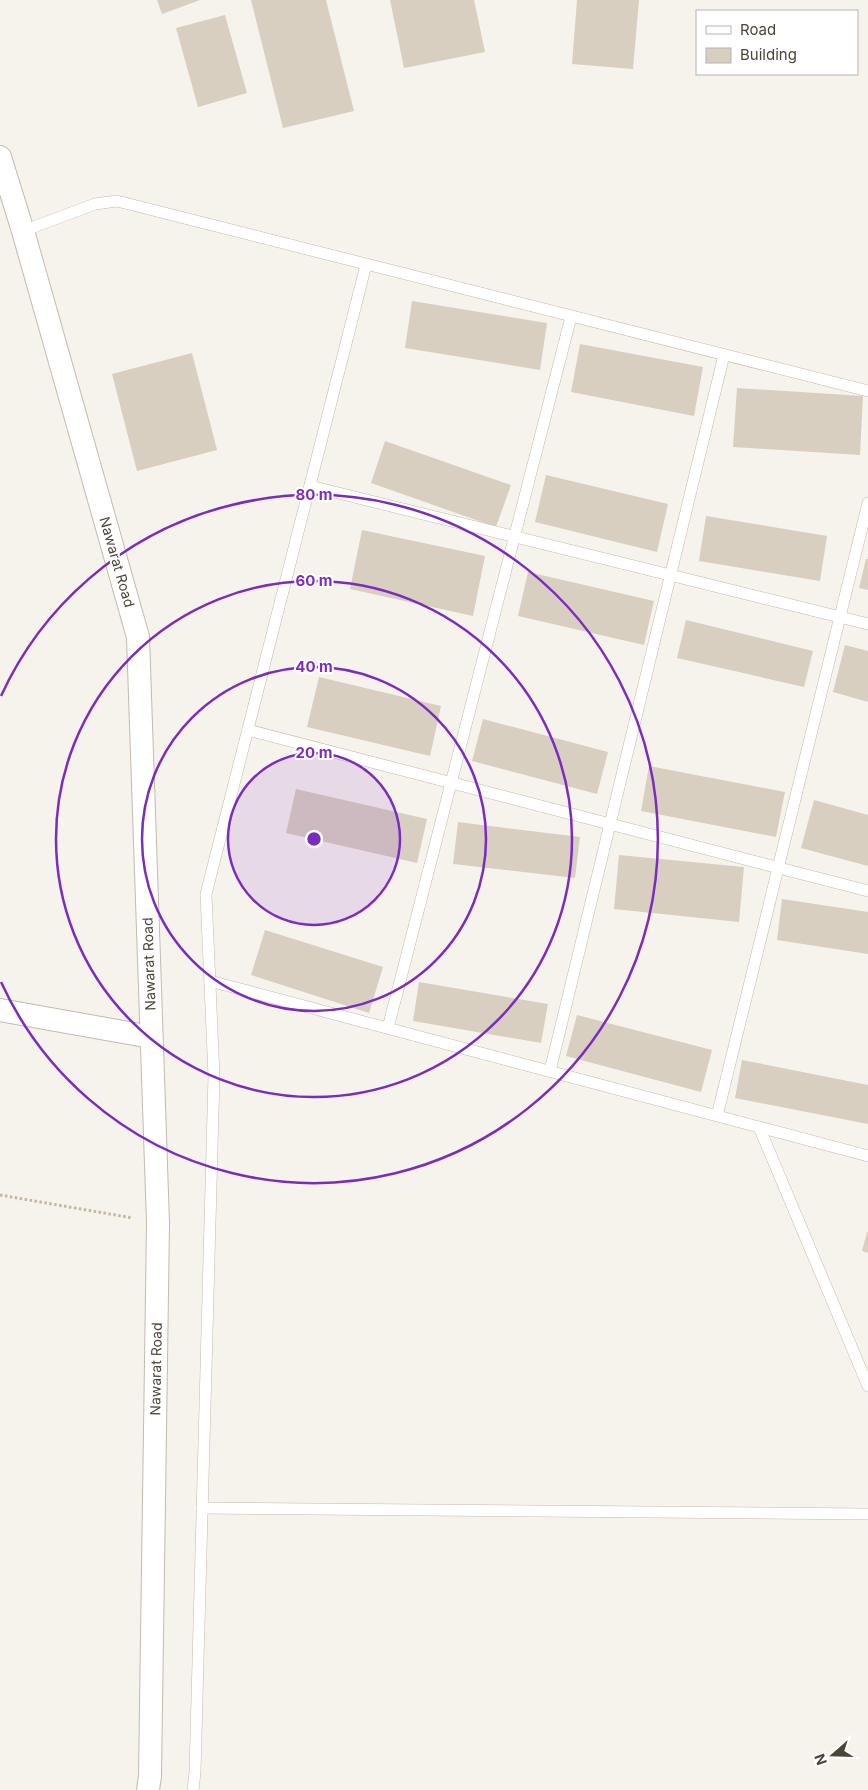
<svg xmlns="http://www.w3.org/2000/svg" width="868" height="1790" viewBox="0 0 868 1790" font-family="Inter,sans-serif">
<rect width="100%" height="100%" fill="#f6f3ec"/>
<!-- building -->
<g fill="#d8cfc1">
<polygon points="157,0 200,0 162,14"/>
<polygon points="251,0 326,0 354,111 283,128"/>
<polygon points="390,0 474,0 485,52 404,68"/>
<polygon points="577,0 639,0 633,69 572,64"/>
<polygon points="225,15 247,93 198,107 176,28"/>
<polygon points="412,301 547,323 540,370 405,348"/>
<polygon points="580,344 703,367 694,416 571,392"/>
<polygon points="192,353 217,450 137,471 112,374"/>
<polygon points="737,388 863,396 860,455 733,447"/>
<polygon points="385,441 511,485 496,527 371,483"/>
<polygon points="546,475 668,504 657,552 535,522"/>
<polygon points="706,516 827,536 820,581 699,561"/>
<polygon points="362,530 485,556 473,616 350,589"/>
<polygon points="866,559 868,559 868,590 859,588"/>
<polygon points="528,572 654,601 644,645 518,616"/>
<polygon points="686,620 813,651 804,687 677,658"/>
<polygon points="845,645 868,651 868,702 833,692"/>
<polygon points="319,677 441,706 430,756 307,727"/>
<polygon points="483,719 608,752 597,794 472,761"/>
<polygon points="649,766 785,792 776,837 641,811"/>
<polygon points="296,789 427,819 417,863 286,833"/>
<polygon points="814,800 868,815 868,866 801,848"/>
<polygon points="458,822 580,837 575,878 453,864"/>
<polygon points="619,855 744,867 739,922 614,909"/>
<polygon points="782,899 868,912 868,954 777,940"/>
<polygon points="265,930 383,967 369,1013 251,975"/>
<polygon points="419,982 548,1004 541,1043 413,1021"/>
<polygon points="577,1015 712,1050 701,1092 566,1056"/>
<polygon points="742,1060 868,1085 868,1124 735,1098"/>
<polygon points="867,1232 868,1232 868,1253 862,1251"/>
</g>
<g fill="none" stroke-linecap="round" stroke-linejoin="round">
<defs>
<g id="service">
<polyline points="23,231 95,204 117,201 868,391"/>
<polyline points="310,486 868,624"/>
<polyline points="248,730 868,891"/>
<polyline points="210,981 868,1156"/>
<polyline points="388,1028 571,317"/>
<polyline points="550,1071 724,355"/>
<polyline points="717,1116 868,503"/>
<polyline points="759,1127 868,1386"/>
<polyline points="202,1508 868,1514"/>
<polyline points="193,1790 195,1772 214,1076 206,894 366,265"/>
</g>
<g id="minor">
<polyline points="0,157 23,231 138,637 158,1223 150,1776 148,1790"/>
<polyline points="0,1010 151,1037"/>
</g>
</defs>
<!-- service casing -->
<use href="#service" stroke="#c2bbae" stroke-width="12"/>
<!-- minor casing -->
<use href="#minor" stroke="#c2bbae" stroke-width="24"/>
<!-- path -->
<polyline stroke="#c4b79f" stroke-width="3" stroke-dasharray="2.5 2.5" stroke-linecap="butt" points="0,1195 133,1218"/>
<!-- service -->
<use href="#service" stroke="#fff" stroke-width="11"/>
<!-- minor -->
<use href="#minor" stroke="#fff" stroke-width="22"/>
</g>
<!-- distance rings -->
<circle cx="314" cy="839" r="86" fill="#7b2cbf" fill-opacity=".12"/>
<g fill="none" stroke="#7b2cbf" stroke-width="2.5">
<circle cx="314" cy="839" r="86"/>
<circle cx="314" cy="839" r="172"/>
<circle cx="314" cy="839" r="258"/>
<path d="M1 696A344 344 0 1 1 1 982"/>
</g>
<g text-anchor="middle" stroke-width="4" stroke-linejoin="round" paint-order="stroke">
<!-- street labels -->
<g font-size="14" fill="#4b4439" stroke="#fff">
<text transform="translate(117 562) rotate(74)" y="5">Nawarat Road</text>
<text transform="translate(149 964) rotate(-92)" y="5">Nawarat Road</text>
<text transform="translate(156 1369) rotate(-89)" y="5">Nawarat Road</text>
</g>
</g>
<circle cx="314" cy="839" r="8" fill="#7b2cbf" stroke="#fff" stroke-width="2.5"/>
<g font-size="15" text-anchor="middle" font-weight="bold" fill="#7b2cbf" stroke="#fff" stroke-width="4" stroke-linejoin="round" paint-order="stroke">
<text x="314" y="500">80 m</text>
<text x="314" y="586">60 m</text>
<text x="314" y="672">40 m</text>
<text x="314" y="758">20 m</text>
</g>
<!-- legend -->
<rect x="696" y="10" width="162" height="65" fill="#ffffff" stroke="#b7b4b0"/>
<rect x="706" y="26" width="25" height="8" fill="#ffffff" stroke="#b7b4b0"/>
<text x="740" y="35" font-size="15" fill="#4b4439">Road</text>
<rect x="706" y="48" width="25" height="15" fill="#d8cfc1" stroke="#b7b4b0"/>
<text x="740" y="60" font-size="15" fill="#4b4439">Building</text>
<!-- north arrow -->
<g transform="translate(833 1755) rotate(250)" stroke="#ffffff" stroke-width="4" paint-order="stroke">
<path d="M0-4L9 19L0 12L-9 19Z" fill="#4b4439"/>
<text y="-8" font-size="14" font-weight="bold" text-anchor="middle" fill="#4b4439">N</text>
</g>
</svg>
